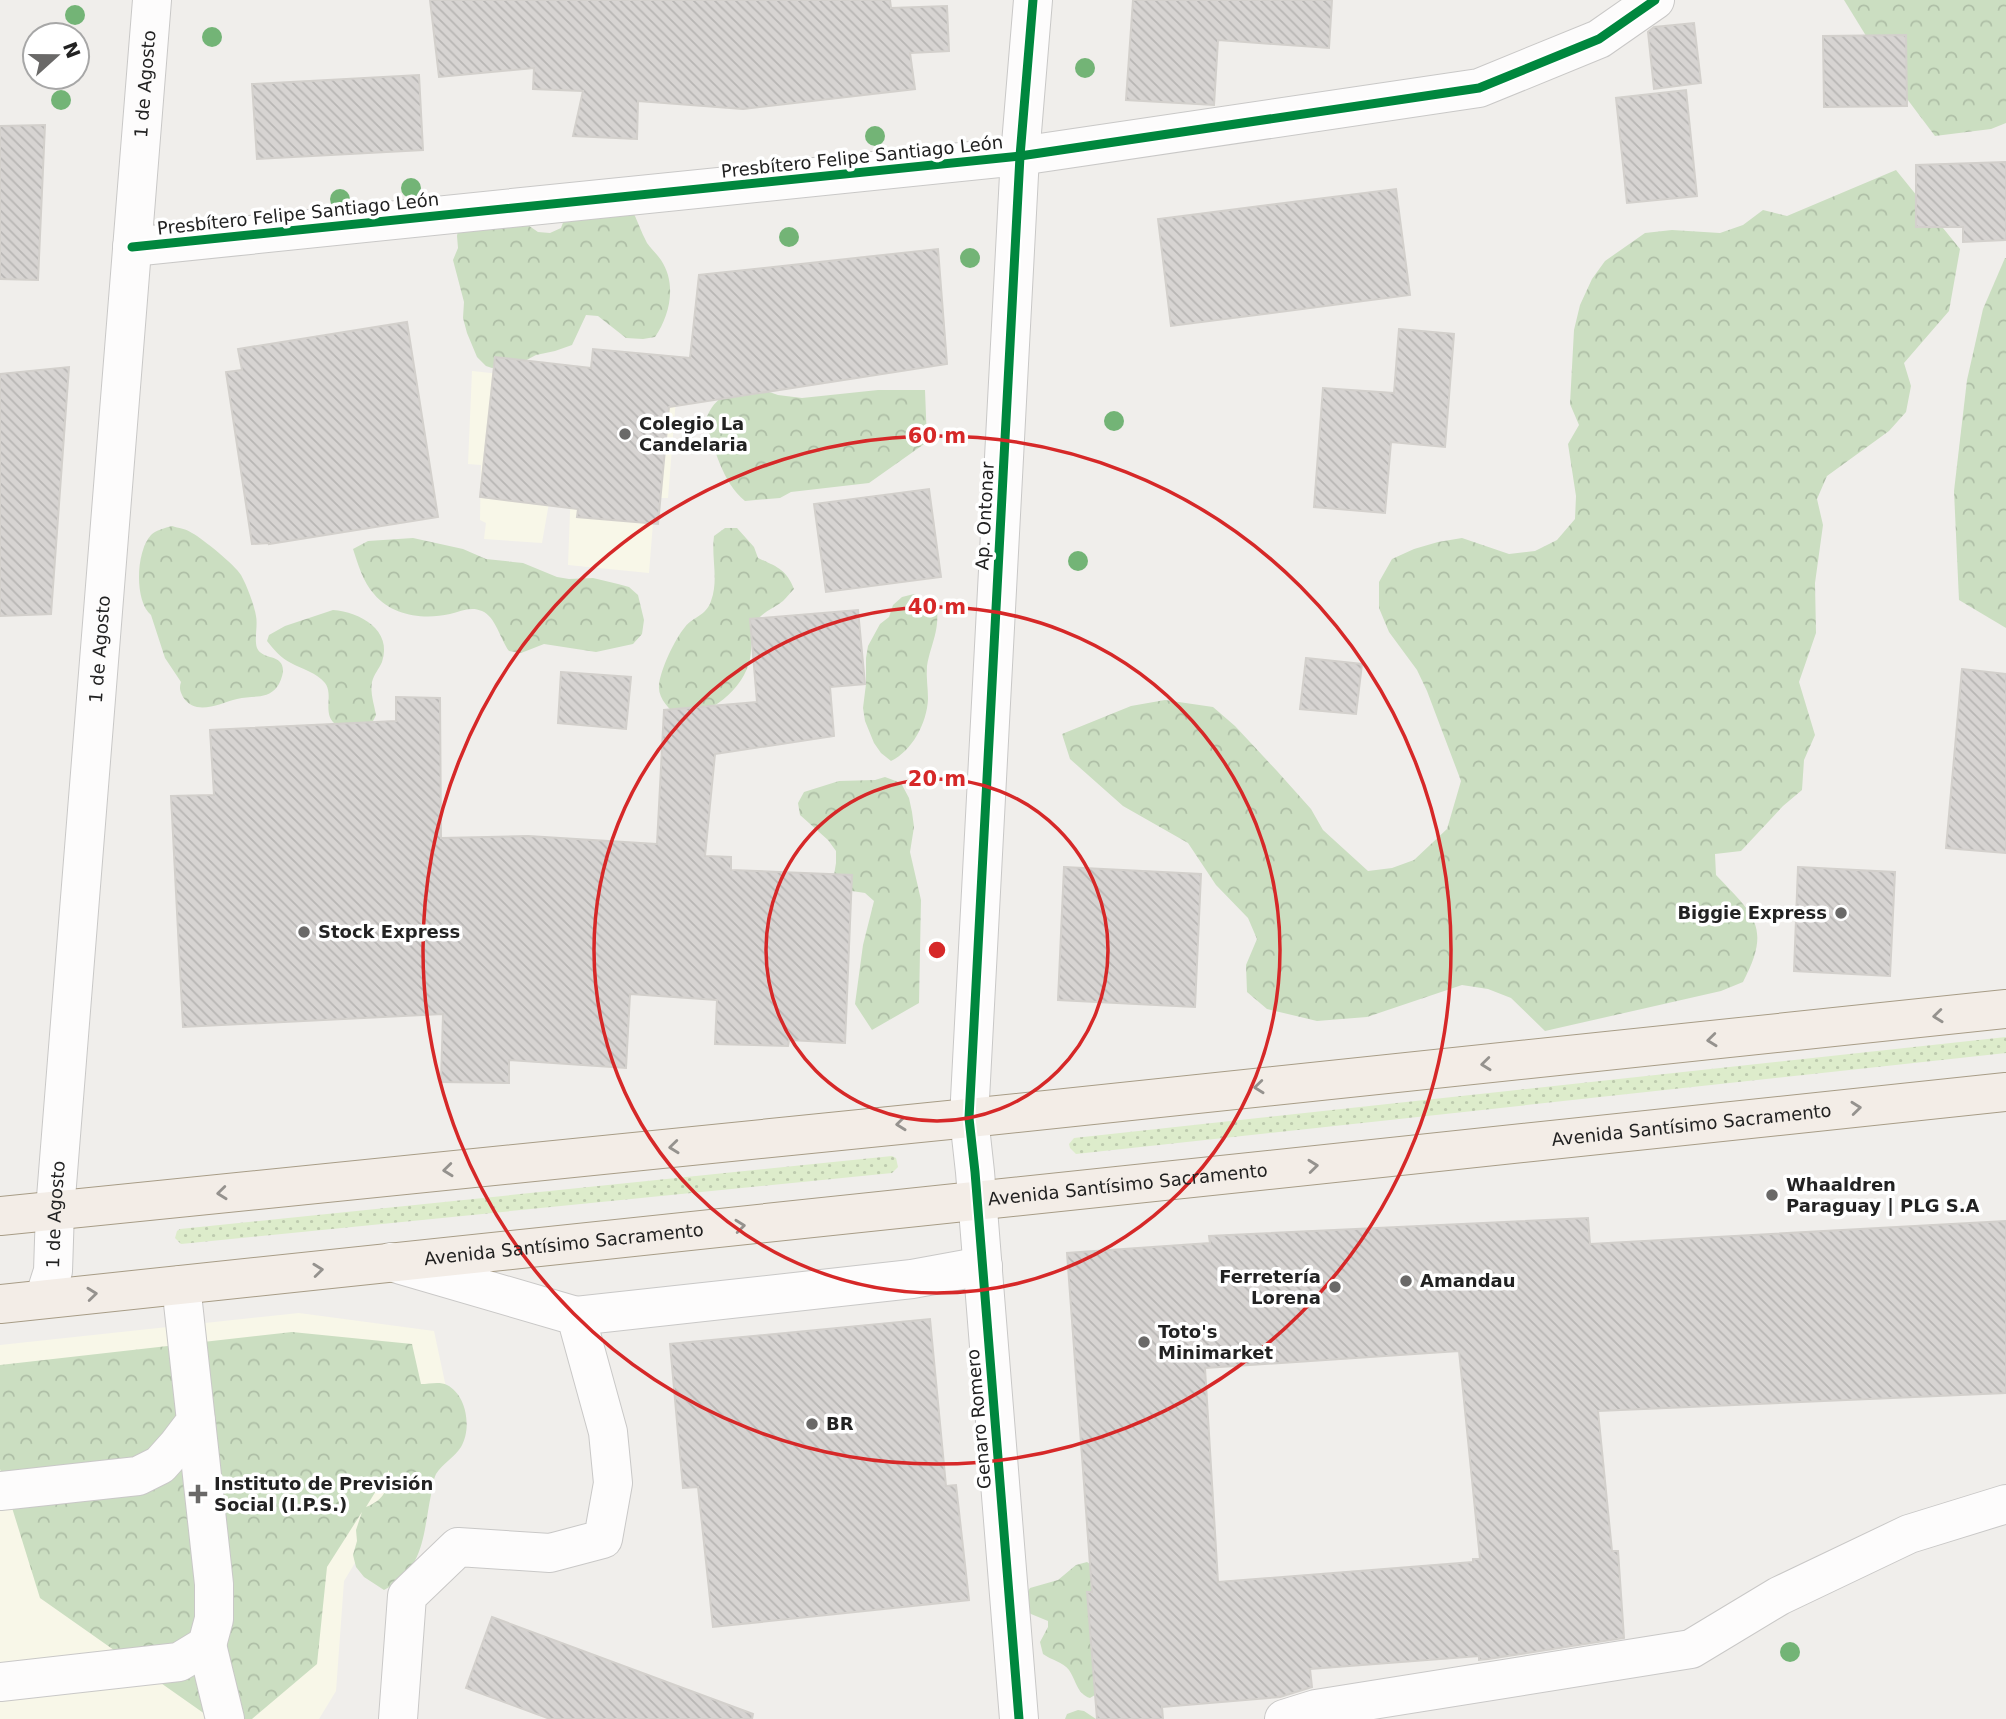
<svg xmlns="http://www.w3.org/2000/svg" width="2006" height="1719" viewBox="0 0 2006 1719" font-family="'DejaVu Sans',sans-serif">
<defs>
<pattern id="grass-dots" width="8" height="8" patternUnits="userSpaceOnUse" patternTransform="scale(1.75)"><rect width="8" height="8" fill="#ddeccb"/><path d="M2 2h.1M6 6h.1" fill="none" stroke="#bdcaae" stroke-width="1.8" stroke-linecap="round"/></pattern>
<pattern id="forest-crowns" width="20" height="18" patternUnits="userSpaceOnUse" patternTransform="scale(1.75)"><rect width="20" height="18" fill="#cbdec1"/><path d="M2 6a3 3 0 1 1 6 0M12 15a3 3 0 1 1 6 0" fill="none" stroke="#aebea6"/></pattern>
<pattern id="building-back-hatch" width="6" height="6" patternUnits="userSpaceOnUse" patternTransform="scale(1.75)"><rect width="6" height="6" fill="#d7d4d2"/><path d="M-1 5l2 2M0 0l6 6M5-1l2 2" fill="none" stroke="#b8b6b4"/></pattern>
</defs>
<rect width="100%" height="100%" fill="#f0eeeb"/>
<!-- education -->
<g fill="#f8f7e8">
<polygon points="472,371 584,383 678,374 668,498 655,498 649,573 568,565 571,486 553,480 542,543 484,539 486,523 480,520 481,465 468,464"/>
<polygon points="299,1313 434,1331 450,1406 344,1581 336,1691 319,1719 0,1719 0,1345"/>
</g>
<!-- grass -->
<g fill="url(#grass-dots)">
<polygon points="2006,1037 2006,1053 1076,1154 1070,1148 1069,1144 1074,1138"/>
<polygon points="892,1156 896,1158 898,1167 892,1173 181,1244 175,1238 177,1231 180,1229"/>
</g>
<!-- forest -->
<g fill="url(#forest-crowns)" fill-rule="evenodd">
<polygon points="1844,0 2006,0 2006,123 1991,129 1935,136 1895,83"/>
<path d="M 1896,170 L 1960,249 L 1949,311 L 1904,363 L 1911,386 L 1906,412 L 1889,431 L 1827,476 L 1817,499 L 1823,525 L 1815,583 L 1816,633 L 1799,682 L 1815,735 L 1804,760 L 1802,790 L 1783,806 L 1741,851 L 1715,854 L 1716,875 C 1754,915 1772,927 1743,982 L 1721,991 L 1545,1031 L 1511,998 L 1488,989 L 1462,985 L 1367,1017 L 1317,1021 L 1267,1009 L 1247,992 L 1246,965 L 1257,939 L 1248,918 L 1216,885 L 1188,843 L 1123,806 L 1070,759 L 1062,734 L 1131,706 L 1165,700 L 1213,707 L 1235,726 L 1277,771 L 1311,809 L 1323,830 L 1368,871 L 1392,868 L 1414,860 L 1447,829 L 1461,781 L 1427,691 L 1417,670 L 1389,632 L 1379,608 L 1379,582 L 1392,559 L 1414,549 L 1438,542 L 1462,538 L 1509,554 L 1535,551 L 1557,540 L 1575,519 L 1576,496 L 1568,444 L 1579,425 L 1570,404 L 1574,330 L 1580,305 L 1592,279 L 1605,261 L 1645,233 L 1672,230 L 1720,233 L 1743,225 L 1763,210 L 1787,216 Z"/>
<path d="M 631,208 C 637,219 641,232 647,243 C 651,249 657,254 661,260 C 677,284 670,315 655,337 L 643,339 L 626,338 L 598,316 L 586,315 L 572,345 L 555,351 L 536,355 L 521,363 L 492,368 L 486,366 L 477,357 L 467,333 L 463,318 L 464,302 L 453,260 L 458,248 L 457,236 L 461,212 L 506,210 L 538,232 L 550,233 L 561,228 L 565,217 Z"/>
<polygon points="2005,258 2006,258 2006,628 1959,600 1954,491 1967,380 1983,309"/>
<path d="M 755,387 L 778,395 L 802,398 L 878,390 L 925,390 L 927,442 L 869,483 L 791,492 L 780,498 L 745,501 C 722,482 715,449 705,421 C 717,392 728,395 755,387 Z"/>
<path d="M 172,526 C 178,528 187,529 192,533 C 203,539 235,565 241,575 C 247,586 254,604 256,616 C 258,626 254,639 257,648 C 263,661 284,653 283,672 C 282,677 280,683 277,687 C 267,700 252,695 237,699 C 220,703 196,717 183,697 C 180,691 179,688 181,682 L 165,658 L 151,615 C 134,601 136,551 151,535 C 156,530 165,528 172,526 Z"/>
<path d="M 725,528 L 737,528 L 754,547 L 758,558 C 777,567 786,569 794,589 C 790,593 787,597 783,601 C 773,609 759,613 754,626 C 751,636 752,648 750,659 C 744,689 709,717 679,717 C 670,710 658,699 659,686 C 660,670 675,639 685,627 C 694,616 706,616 711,601 C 719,579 711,558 714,536 Z"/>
<path d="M 413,538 L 463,549 L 486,559 L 523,563 L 557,577 L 569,579 L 593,578 L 618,584 L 629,587 L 638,595 L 644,620 L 642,634 L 633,644 L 596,652 L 544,644 L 521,653 L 509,651 C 500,639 496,617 482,611 C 471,606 461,611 450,614 C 424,620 392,616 374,594 C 363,582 358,564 353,549 L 368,541 Z"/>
<path d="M 914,594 L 936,603 C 941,629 931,643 927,666 C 926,677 928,688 928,699 C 927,723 912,751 891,761 L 881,753 L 874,743 L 865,721 L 863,708 L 866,684 L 866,658 L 868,646 L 880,624 L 889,617 L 893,605 L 902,597 Z"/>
<path d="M 333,610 C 360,612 393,630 382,662 C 379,669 374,674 372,682 C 370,693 374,704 376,715 L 373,721 C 363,724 345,731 335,724 C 322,713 334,695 325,683 C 317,673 302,669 291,663 C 281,658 274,650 267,641 L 269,635 L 285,626 Z"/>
<polygon points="885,777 901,783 909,798 912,812 914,827 910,852 921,900 919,1003 872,1030 855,1004 863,945 874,901 865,893 852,891 841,886 834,875 836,863 836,851 828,840 800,815 798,803 804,792 839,781 875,780"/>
<path d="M 292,1332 L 412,1344 L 421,1384 C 429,1384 440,1381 447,1385 C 467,1395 472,1429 461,1447 C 455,1457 442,1464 436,1474 C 433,1480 432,1489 431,1495 C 423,1533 425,1570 384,1590 L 364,1577 L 356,1567 L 353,1555 L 357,1541 L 356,1530 L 362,1512 L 327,1567 L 317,1664 L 252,1719 L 212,1719 L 40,1598 L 0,1469 L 0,1365 ZM 389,1470 C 389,1489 384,1500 366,1507 Z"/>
<path d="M 1087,1562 L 1093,1566 L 1105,1679 L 1095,1695 L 1090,1698 C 1077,1694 1076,1680 1069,1670 C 1063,1662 1051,1660 1043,1654 L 1040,1642 L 1048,1627 L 1048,1621 L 1031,1614 L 1026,1610 L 1027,1593 L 1030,1588 L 1058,1580 L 1076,1565 Z"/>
<polygon points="1078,1710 1084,1711 1096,1719 1065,1719 1067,1714"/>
</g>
<!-- building -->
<g fill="url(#building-back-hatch)" stroke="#d3d0cc" stroke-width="2" fill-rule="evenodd">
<polygon points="430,0 890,0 891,8 947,6 949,51 910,53 915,89 743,109 638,101 637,139 573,136 583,91 533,89 534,68 439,77"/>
<polygon points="1133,0 1332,0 1329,48 1218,40 1214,105 1126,100"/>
<polygon points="1694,23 1701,83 1654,89 1648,32 1654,27"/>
<polygon points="1906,35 1907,106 1824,107 1823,36"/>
<polygon points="419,75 423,150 257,159 252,84"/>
<polygon points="1686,90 1697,196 1627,203 1616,98"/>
<polygon points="45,125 38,280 0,279 0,126"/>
<polygon points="2006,162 2006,240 1963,242 1963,227 1916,227 1916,165"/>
<polygon points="1396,189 1410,295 1171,326 1158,219"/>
<polygon points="938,249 947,364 669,407 658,524 577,517 578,509 480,497 495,357 591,368 593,349 690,358 699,275"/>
<polygon points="407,322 438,517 269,544 269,543 252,544 226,372 242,370 238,349"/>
<polygon points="1399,329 1454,334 1445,447 1391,442 1385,513 1314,507 1323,388 1394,393"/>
<polygon points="69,367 51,614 0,616 0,374"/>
<polygon points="929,489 941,577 826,592 814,504"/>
<polygon points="858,610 865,684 830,687 834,736 715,754 705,856 731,857 731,870 852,875 845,1043 789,1040 788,1046 715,1044 717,1000 630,994 626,1068 509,1060 509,1083 441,1082 443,1014 183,1027 171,796 214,795 210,730 396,721 396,697 440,698 441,838 528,836 657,844 664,710 757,702 750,619"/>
<polygon points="1306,658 1362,664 1356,714 1300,709"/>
<polygon points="1962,669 2006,674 2006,853 1946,848"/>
<polygon points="561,672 631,677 626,729 558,723"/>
<polygon points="1064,867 1201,874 1195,1007 1058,1000"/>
<polygon points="1798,867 1895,872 1890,976 1794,971"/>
<path d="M 1588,1218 L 1590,1244 L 2006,1221 L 2006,1393 L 1598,1411 L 1612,1551 L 1618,1551 L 1624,1638 L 1488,1659 L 1479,1660 L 1479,1656 L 1310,1669 L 1312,1687 L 1280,1697 L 1162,1707 L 1163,1719 L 1097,1719 L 1087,1592 L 1092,1592 L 1067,1253 L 1210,1243 L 1209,1236 ZM 1459,1351 L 1480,1559 L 1473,1559 L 1473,1562 L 1218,1582 L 1205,1368 Z"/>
<polygon points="930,1319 946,1486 956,1485 969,1600 713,1627 698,1487 683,1488 670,1344"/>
<polygon points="492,1617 753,1714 752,1719 550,1719 466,1688"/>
</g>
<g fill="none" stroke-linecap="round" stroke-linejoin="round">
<defs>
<g id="minor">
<polyline points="132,247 1020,156 1479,88 1599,39 1655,0"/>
<polyline points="391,1262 576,1316 608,1432 613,1483 603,1539 550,1553 458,1547 407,1596 398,1719"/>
<path id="s1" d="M 44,1299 L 53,1271 L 55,1210 L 152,0"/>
<polyline points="576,1316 912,1279 983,1266"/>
<polyline points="0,1491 138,1476 160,1465 177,1446 196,1421 181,1285"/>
<polyline points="207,1645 225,1719"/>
<polyline points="0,1682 179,1662 207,1645 214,1619 214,1584 196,1421"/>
<polyline points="1019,1719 975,1172 969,1118 1020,156 1033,0"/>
<polyline points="1284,1719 1316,1709 1691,1649 1779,1596 1909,1534 2006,1504"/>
</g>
<g id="major">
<polyline points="0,1216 969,1118 2006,1009"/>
<path id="s2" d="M 0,1304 L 2006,1092"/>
</g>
</defs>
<!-- minor casing -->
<use href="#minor" stroke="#c9c8c7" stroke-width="40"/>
<!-- major casing -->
<use href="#major" stroke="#a79c86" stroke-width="40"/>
<!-- minor -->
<use href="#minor" stroke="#fdfcfc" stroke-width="38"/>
<!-- major -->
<use href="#major" stroke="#f3ede7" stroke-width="38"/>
<defs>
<g id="cycleway">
<polyline points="132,247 1020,156 1479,88 1599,39 1655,0"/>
<polyline points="1019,1719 975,1172 969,1118 1020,156 1033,0"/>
</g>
</defs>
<!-- cycleway casing -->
<use href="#cycleway" stroke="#fff" stroke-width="13"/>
<!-- cycleway -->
<use href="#cycleway" stroke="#00873e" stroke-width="9"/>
</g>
<!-- trees -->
<g fill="#73b476">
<circle cx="75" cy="15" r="10"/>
<circle cx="212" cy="37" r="10"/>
<circle cx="1085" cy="68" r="10"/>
<circle cx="61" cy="100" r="10"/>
<circle cx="875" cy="136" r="10"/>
<circle cx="411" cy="188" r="10"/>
<circle cx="340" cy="199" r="10"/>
<circle cx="789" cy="237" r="10"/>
<circle cx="970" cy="258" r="10"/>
<circle cx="1114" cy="421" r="10"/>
<circle cx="1078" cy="561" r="10"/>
<circle cx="1790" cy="1652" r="10"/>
</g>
<!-- one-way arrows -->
<defs><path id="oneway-chevron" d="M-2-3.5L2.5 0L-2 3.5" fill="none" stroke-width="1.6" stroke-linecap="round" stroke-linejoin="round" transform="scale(1.75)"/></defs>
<g stroke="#95928e">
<use href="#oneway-chevron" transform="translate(1938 1016) rotate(174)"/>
<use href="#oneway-chevron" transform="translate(1712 1040) rotate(174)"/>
<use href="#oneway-chevron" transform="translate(1486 1064) rotate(174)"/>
<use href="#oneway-chevron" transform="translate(1259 1087) rotate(174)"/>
<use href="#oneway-chevron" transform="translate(1856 1108) rotate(-6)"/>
<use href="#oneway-chevron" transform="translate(901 1124) rotate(174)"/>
<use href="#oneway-chevron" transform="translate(674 1147) rotate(174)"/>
<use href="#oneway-chevron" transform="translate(1313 1166) rotate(-6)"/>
<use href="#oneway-chevron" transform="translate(448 1170) rotate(174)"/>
<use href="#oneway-chevron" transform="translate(222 1193) rotate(174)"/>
<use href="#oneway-chevron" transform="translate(740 1226) rotate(-6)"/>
<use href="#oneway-chevron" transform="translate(318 1270) rotate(-6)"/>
<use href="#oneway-chevron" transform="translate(92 1294) rotate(-6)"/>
</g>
<!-- distance rings -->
<g fill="none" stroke="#d62828" stroke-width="3.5">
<circle cx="937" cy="950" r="171"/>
<circle cx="937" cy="950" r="343"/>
<circle cx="937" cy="950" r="514"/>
</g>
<!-- markers -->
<g fill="#6a6968" stroke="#fff" stroke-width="2.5">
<circle cx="625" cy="434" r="7"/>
<circle cx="1841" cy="913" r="7"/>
<circle cx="304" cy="932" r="7"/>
<circle cx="1772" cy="1195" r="7"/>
<circle cx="1406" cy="1281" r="7"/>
<circle cx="1335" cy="1287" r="7"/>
<circle cx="1144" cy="1342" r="7"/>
<circle cx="812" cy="1424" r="7"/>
<path d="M194.5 1483.5h7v7h7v7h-7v7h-7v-7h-7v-7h7z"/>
</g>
<g text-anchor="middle" stroke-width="7" stroke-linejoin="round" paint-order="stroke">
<!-- street labels -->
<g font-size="18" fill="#222" stroke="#fff">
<text dy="6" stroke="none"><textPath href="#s1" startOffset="1220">1 de Agosto</textPath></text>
<text transform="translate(862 157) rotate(-6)" y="6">Presbítero Felipe Santiago León</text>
<text transform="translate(298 214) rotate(-6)" y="6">Presbítero Felipe Santiago León</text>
<text transform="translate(985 516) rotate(-87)" y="6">Ap. Ontonar</text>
<text dy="6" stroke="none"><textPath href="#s1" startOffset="653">1 de Agosto</textPath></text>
<text dy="6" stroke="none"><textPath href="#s2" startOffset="1701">Avenida Santísimo Sacramento</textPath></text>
<text dy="6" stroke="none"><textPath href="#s2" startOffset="1134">Avenida Santísimo Sacramento</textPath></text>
<text dy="6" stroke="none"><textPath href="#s1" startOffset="86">1 de Agosto</textPath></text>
<text dy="6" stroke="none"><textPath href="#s2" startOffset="567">Avenida Santísimo Sacramento</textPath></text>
<text transform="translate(979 1419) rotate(-95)" y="6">Genaro Romero</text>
</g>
<!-- poi labels -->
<g font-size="18" font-weight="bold" fill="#222" stroke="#fff" text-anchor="start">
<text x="639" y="430">Colegio La<tspan x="639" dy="21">Candelaria</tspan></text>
<text x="1827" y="919" text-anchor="end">Biggie Express</text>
<text x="318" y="938">Stock Express</text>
<text x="1786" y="1191">Whaaldren<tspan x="1786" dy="21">Paraguay | PLG S.A</tspan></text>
<text x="1321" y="1283" text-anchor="end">Ferretería<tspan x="1321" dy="21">Lorena</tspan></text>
<text x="1420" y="1287">Amandau</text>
<text x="1158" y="1338">Toto's<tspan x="1158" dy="21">Minimarket</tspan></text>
<text x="826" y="1430">BR</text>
<text x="214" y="1490">Instituto de Previsión<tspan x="214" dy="21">Social (I.P.S.)</tspan></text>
</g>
</g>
<circle cx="937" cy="950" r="10" fill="#d62828" stroke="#fff" stroke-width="3.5"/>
<g font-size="21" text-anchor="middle" font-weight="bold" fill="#d62828" stroke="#fff" stroke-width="7" stroke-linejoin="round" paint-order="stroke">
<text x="937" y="443">60 m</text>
<text x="937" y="614">40 m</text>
<text x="937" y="786">20 m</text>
</g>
<!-- north arrow -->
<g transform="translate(56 56) rotate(69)"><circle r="33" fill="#ffffff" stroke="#a7a7a7" stroke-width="2"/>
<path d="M0-5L12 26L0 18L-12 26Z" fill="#6a6968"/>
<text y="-10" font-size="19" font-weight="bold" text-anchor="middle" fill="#222222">N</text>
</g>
</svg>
